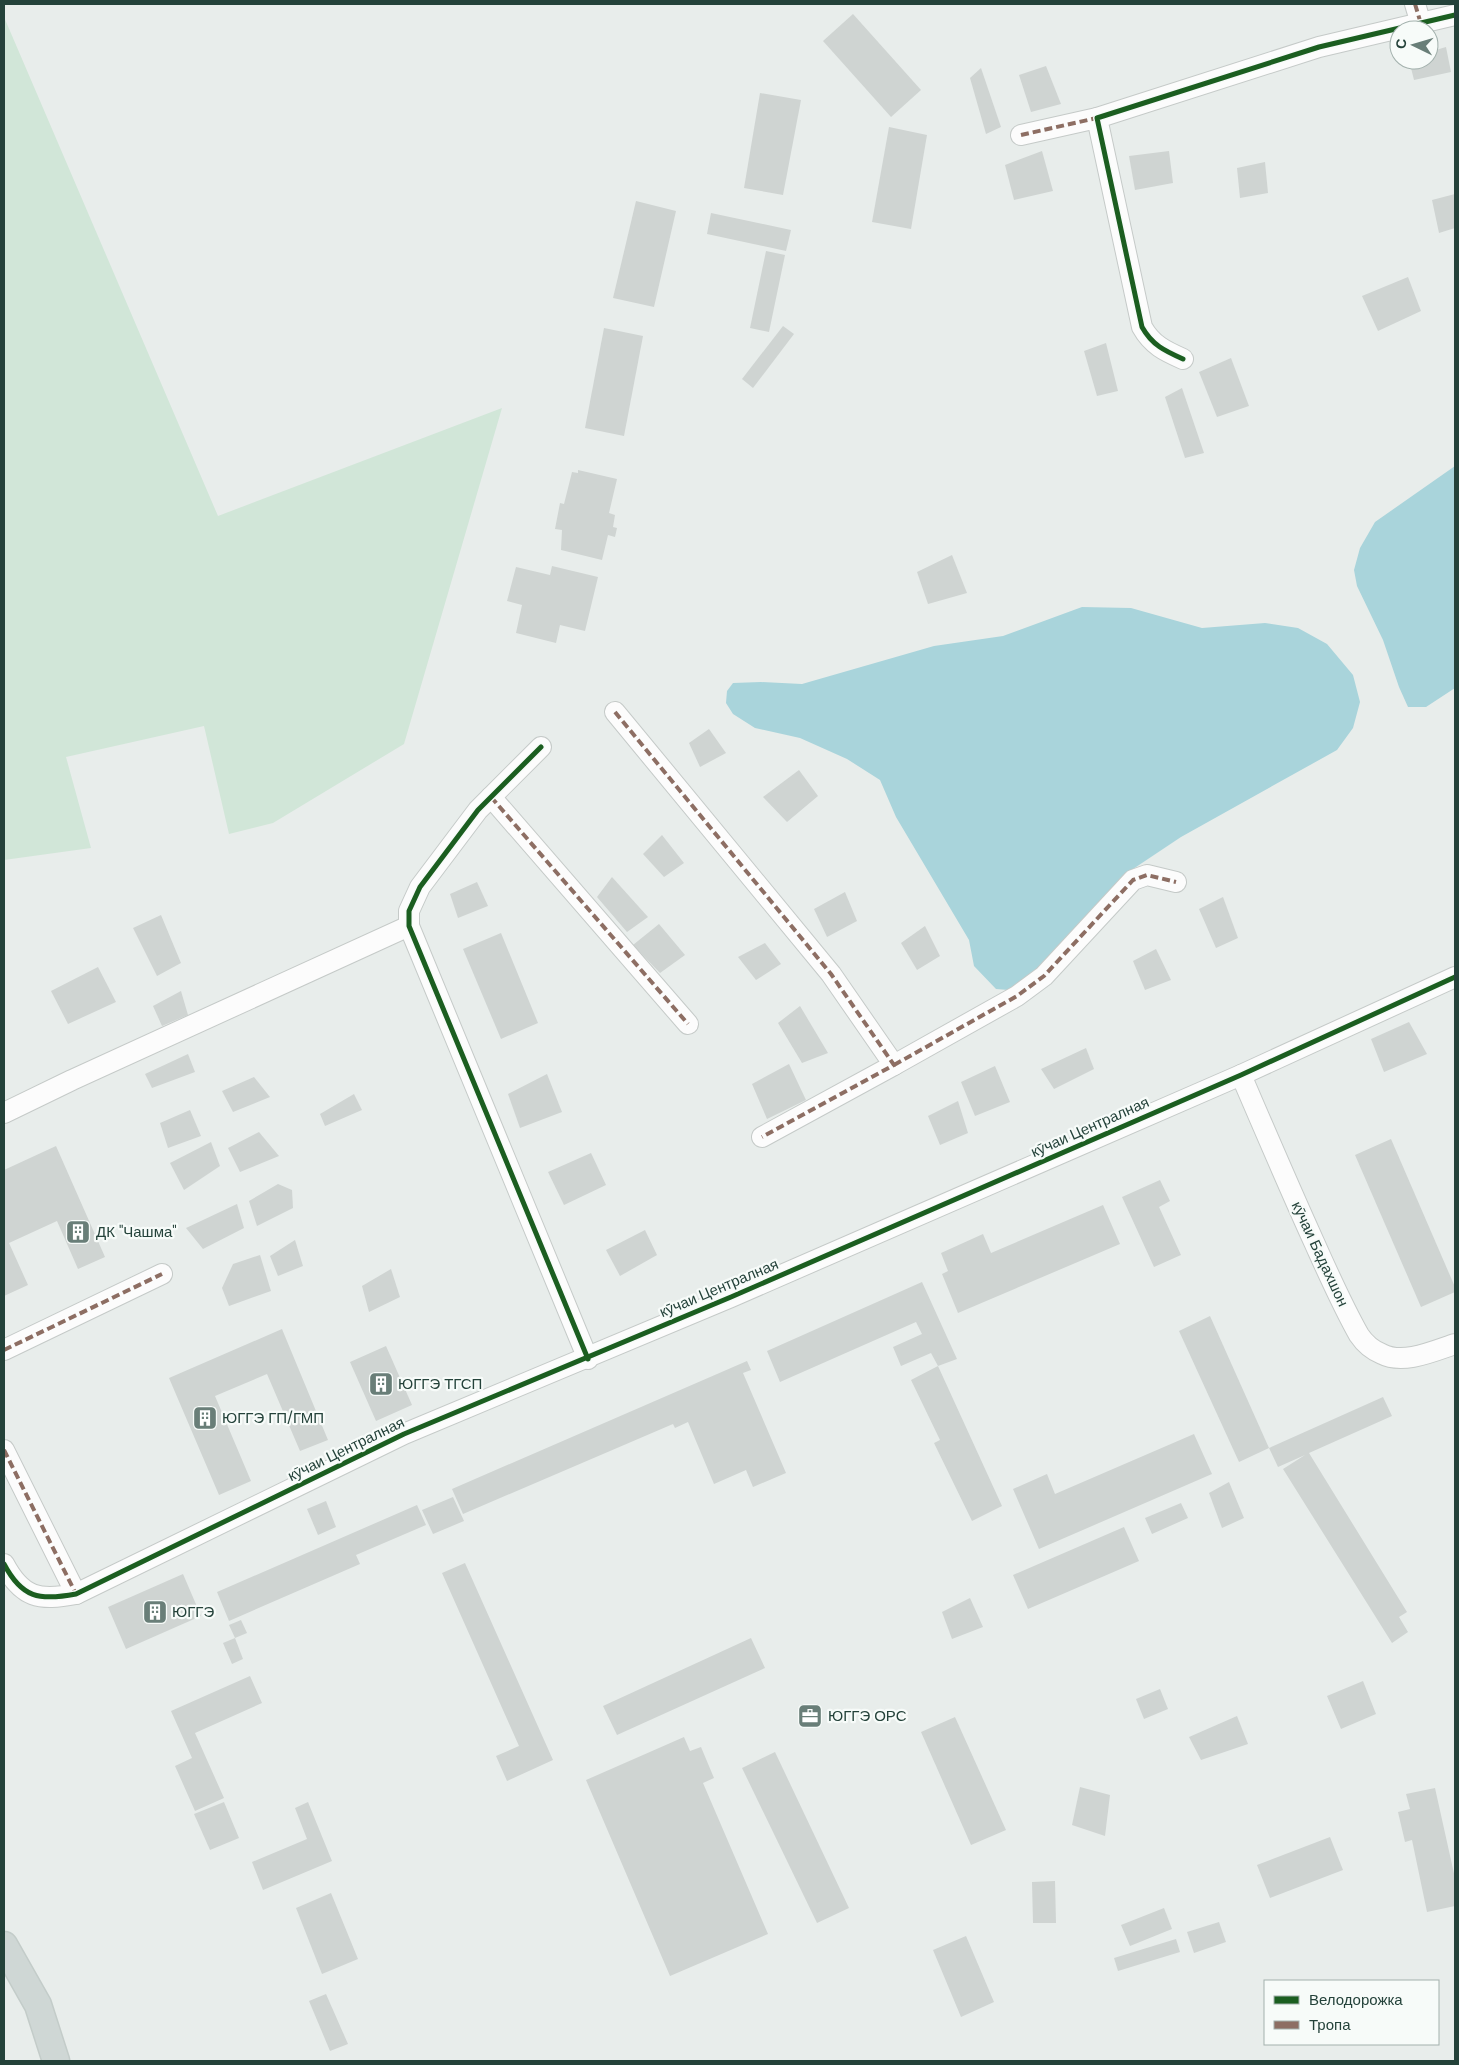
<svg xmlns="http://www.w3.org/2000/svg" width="1459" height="2065" viewBox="0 0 1459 2065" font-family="'DM Sans',sans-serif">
<rect width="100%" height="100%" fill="#e8edeb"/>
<!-- green -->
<polygon fill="#d1e6d8" points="4,17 218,516 502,408 404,744 273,823 229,834 204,726 66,757 91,848 4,860"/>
<!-- water -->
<g fill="#a9d4db">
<polygon points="1455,466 1455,688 1426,707 1408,707 1399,687 1383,640 1357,586 1354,570 1360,548 1375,522"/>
<polygon points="1082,607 1131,608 1202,628 1265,623 1298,628 1327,644 1353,675 1360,702 1353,728 1337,750 1181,837 1124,875 1037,978 1020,991 996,989 974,966 969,940 896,817 880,780 847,759 800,738 755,728 733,714 726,703 727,691 733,683 761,682 802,684 934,646 1003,636"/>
</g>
<!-- building -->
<g fill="#cfd4d2">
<polygon points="853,14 921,90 891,117 823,41"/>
<polygon points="1446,47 1451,72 1414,80 1409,60 1429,60 1429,52"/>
<polygon points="1046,66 1061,104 1031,112 1019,75"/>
<polygon points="981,68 1001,127 986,134 970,78"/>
<polygon points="760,93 801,100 783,195 744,188"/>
<polygon points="889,127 927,135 911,229 872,222"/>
<polygon points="1042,151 1053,191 1014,200 1005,165"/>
<polygon points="1169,151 1173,183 1135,190 1129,156"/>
<polygon points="1265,162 1268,193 1240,198 1237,168"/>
<polygon points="1455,194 1455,228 1439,233 1432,200"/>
<polygon points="636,201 676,211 654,307 613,298"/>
<polygon points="711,213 791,230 786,251 707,234"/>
<polygon points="766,251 785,255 769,332 750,328"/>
<polygon points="1408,277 1421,311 1378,331 1362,296"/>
<polygon points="783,326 794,334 753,388 742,379"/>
<polygon points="604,328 643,336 624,436 585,428"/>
<polygon points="1106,343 1118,391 1097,396 1084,351"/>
<polygon points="1231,358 1249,406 1217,417 1199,372"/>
<polygon points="1182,388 1204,453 1185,458 1165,397"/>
<polygon points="578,470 617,479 609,513 615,515 613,527 617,528 615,537 608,535 602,560 561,550 562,530 555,529 560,503 564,504 572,472 578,473"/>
<polygon points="952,555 967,593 928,604 917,572"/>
<polygon points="552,566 598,577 585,631 560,625 556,643 516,633 522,605 507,601 516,567 550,575"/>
<polygon points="709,729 726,753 700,767 689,743"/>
<polygon points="799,770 818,796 787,822 763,797"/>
<polygon points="662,835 684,863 664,877 643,854"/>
<polygon points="612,877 648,917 627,932 597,897"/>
<polygon points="477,882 488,906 458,918 450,894"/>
<polygon points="845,892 857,921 827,937 814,909"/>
<polygon points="1223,897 1238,938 1216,948 1199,909"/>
<polygon points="161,915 181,963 157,976 133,928"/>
<polygon points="659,924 685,955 660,973 633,945"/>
<polygon points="925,926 940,956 917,970 901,943"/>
<polygon points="501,933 538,1023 501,1039 463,949"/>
<polygon points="765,943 781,964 756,980 738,957"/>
<polygon points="1156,949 1171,980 1145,990 1133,961"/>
<polygon points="98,967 116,1002 68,1024 51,991"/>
<polygon points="181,991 188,1015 162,1026 153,1006"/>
<polygon points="800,1006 828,1053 802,1063 778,1023"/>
<polygon points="1409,1022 1427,1054 1384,1072 1371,1039"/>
<polygon points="1086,1048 1094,1069 1054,1089 1041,1069"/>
<polygon points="188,1054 195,1072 152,1088 145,1074"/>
<polygon points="789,1064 806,1100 767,1119 752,1084"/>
<polygon points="995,1066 1010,1102 975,1116 961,1082"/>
<polygon points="547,1074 562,1112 520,1128 508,1094"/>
<polygon points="254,1077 270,1097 233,1112 222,1091"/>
<polygon points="354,1094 362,1110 325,1126 320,1114"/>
<polygon points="958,1101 968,1133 940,1145 928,1116"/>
<polygon points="190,1110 201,1136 168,1148 160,1123"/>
<polygon points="259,1132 279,1156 240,1172 228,1148"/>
<polygon points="1391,1139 1455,1287 1455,1292 1421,1307 1355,1155"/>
<polygon points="211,1142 220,1166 184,1190 170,1163"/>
<polygon points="56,1146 105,1257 78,1269 57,1221 9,1243 28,1285 4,1296 4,1170"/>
<polygon points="591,1153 606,1185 564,1205 548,1172"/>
<polygon points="1160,1180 1170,1201 1159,1207 1181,1255 1154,1267 1122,1197"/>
<polygon points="278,1184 292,1190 293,1208 257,1226 249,1201"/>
<polygon points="237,1204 244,1228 203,1249 186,1228"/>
<polygon points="1103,1205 1120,1244 958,1313 942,1274 948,1271 941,1253 983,1234 991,1253"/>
<polygon points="645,1230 657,1255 620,1276 606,1250"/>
<polygon points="295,1240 303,1266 278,1276 270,1256"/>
<polygon points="260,1255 271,1291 229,1306 222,1288 233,1264"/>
<polygon points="391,1269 400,1297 369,1312 362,1286"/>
<polygon points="922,1282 957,1359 938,1366 931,1353 901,1366 893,1347 922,1334 916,1322 780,1382 767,1351"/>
<polygon points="1210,1316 1269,1448 1239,1462 1179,1331"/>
<polygon points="282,1329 328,1440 300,1451 267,1374 215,1396 251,1481 219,1495 169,1378"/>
<polygon points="386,1346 412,1405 376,1421 350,1362"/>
<polygon points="747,1361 751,1370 743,1373 786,1473 753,1487 746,1470 714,1484 688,1422 675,1428 673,1424 463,1514 452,1489"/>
<polygon points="938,1366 1002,1506 972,1521 934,1443 940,1440 911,1380"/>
<polygon points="1383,1397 1392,1416 1309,1453 1407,1612 1399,1617 1408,1632 1392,1643 1283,1469 1305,1455 1278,1467 1269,1448"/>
<polygon points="1194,1434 1212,1474 1039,1549 1013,1489 1047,1474 1055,1494"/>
<polygon points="1229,1482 1244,1518 1222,1528 1209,1493"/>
<polygon points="453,1497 464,1521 433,1534 422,1510"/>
<polygon points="326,1501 336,1527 318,1535 307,1509"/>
<polygon points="1181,1503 1188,1518 1152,1534 1145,1518"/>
<polygon points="417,1505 426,1525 356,1555 360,1564 229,1621 217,1592"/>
<polygon points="1124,1527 1139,1561 1028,1609 1013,1575"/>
<polygon points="465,1563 553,1760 507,1781 496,1756 519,1746 442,1573"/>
<polygon points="183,1574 201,1616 126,1649 108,1607"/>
<polygon points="970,1598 983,1627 952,1639 942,1612"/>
<polygon points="241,1620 247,1633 235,1638 229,1625"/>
<polygon points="235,1638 243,1659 232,1664 223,1643"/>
<polygon points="751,1638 765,1668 617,1735 603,1706"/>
<polygon points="250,1676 262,1703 195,1733 224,1798 195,1811 175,1766 192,1758 171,1711"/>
<polygon points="1363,1681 1376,1714 1341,1729 1327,1696"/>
<polygon points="1160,1689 1168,1709 1144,1719 1136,1699"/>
<polygon points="1237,1716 1248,1744 1201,1760 1189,1737"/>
<polygon points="955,1717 1006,1830 971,1845 921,1732"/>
<polygon points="684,1737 690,1751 701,1747 714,1778 703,1783 768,1934 670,1976 586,1780"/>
<polygon points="775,1752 849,1908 817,1923 742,1768"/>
<polygon points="1080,1787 1110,1795 1105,1836 1072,1825"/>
<polygon points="1435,1788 1455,1878 1455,1906 1427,1912 1412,1840 1405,1842 1398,1812 1410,1809 1406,1794"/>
<polygon points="224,1802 239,1838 210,1850 194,1814"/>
<polygon points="308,1802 332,1861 263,1890 252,1862 307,1839 295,1808"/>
<polygon points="1330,1837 1343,1870 1270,1898 1257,1865"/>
<polygon points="1055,1881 1056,1923 1033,1923 1032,1882"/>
<polygon points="331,1893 358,1959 322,1974 296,1908"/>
<polygon points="1164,1908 1172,1929 1130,1946 1121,1925"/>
<polygon points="1219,1922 1226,1942 1194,1953 1187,1932"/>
<polygon points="966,1936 994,2002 961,2017 933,1950"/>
<polygon points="1176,1939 1180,1952 1118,1971 1114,1958"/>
<polygon points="326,1994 348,2044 330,2051 309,2001"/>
</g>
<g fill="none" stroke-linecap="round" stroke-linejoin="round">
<defs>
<g id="minor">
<polyline points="1415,4 1421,24"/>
<polyline points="1021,135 1097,118"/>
<path d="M 1183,359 C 1165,351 1152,345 1142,327 L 1097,118 L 1319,47 L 1455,15"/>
<polyline points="615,712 831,974 894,1065 762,1137"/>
<polyline points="541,747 478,810 420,887 409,911 409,926 588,1359"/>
<polyline points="491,797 688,1024"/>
<polyline points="894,1065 1017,996 1044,976 1133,880 1147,875 1176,882"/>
<path d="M 1241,1075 C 1265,1131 1289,1187 1314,1242 C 1328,1273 1342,1305 1359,1335 C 1365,1344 1372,1350 1382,1354 C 1403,1365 1434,1351 1455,1344"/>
<polyline points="4,1113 72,1080 409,926"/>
<polyline points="4,1350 162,1274"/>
<polyline points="4,1450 76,1594"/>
<path d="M 4,1564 C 22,1598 39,1601 76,1594 L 404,1434 L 731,1297 L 1241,1075 L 1455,977"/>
</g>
<polyline id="major" points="4,1945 38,2005 56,2061"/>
</defs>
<!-- minor casing -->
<use href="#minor" stroke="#c5cac8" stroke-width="22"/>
<!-- major casing -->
<use href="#major" stroke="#c3ccc9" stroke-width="29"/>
<!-- minor -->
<use href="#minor" stroke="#fcfcfc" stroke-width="20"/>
<!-- major -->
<use href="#major" stroke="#cfd7d5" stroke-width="26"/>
<!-- quiet -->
<g stroke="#8d6e63" stroke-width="4" stroke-dasharray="8 4" stroke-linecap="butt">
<polyline points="1415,4 1421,24"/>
<polyline points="1021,135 1097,118"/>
<polyline points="615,712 831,974 894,1065 762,1137"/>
<polyline points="491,797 688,1024"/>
<polyline points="894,1065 1017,996 1044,976 1133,880 1147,875 1176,882"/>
<polyline points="4,1350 162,1274"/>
<polyline points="4,1450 76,1594"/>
</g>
<defs>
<g id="cycleway">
<path d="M 1183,359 C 1165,351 1152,345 1142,327 L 1097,118 L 1319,47 L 1455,15"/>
<polyline points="541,747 478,810 420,887 409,911 409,926 588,1359"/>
<path d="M 4,1564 C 22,1598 39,1601 76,1594 L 404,1434 L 731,1297 L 1241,1075 L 1455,977"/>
</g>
</defs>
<!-- cycleway casing -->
<use href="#cycleway" stroke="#f7fbf9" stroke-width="8"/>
<!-- cycleway -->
<use href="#cycleway" stroke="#1b5e20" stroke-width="5"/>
</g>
<!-- icons -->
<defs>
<symbol id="building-square" viewBox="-11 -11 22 22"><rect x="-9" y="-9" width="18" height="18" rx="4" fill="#697e78" stroke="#f7fbf9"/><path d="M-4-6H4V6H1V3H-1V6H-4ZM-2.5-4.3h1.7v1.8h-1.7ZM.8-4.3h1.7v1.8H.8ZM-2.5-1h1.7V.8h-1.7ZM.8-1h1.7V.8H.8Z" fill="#fff"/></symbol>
<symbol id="office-square" viewBox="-11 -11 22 22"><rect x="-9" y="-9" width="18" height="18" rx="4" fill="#697e78" stroke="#f7fbf9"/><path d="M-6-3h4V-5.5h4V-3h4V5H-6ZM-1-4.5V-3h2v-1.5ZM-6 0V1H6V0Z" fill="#fff"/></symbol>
</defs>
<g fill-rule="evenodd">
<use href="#building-square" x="64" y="1218" width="28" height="28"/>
<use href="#building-square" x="367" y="1370" width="28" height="28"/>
<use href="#building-square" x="191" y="1404" width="28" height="28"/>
<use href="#building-square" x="141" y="1598" width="28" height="28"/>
<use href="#office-square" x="796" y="1702" width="28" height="28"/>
</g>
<g text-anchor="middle" stroke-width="4.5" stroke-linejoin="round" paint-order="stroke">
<!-- street labels -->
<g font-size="15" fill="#24423a" stroke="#f7fbf9">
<text transform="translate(1090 1127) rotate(-24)" y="5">кӯчаи Централная</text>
<text transform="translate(1320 1254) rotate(65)" y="5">кӯчаи Бадахшон</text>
<text transform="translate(719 1288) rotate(-23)" y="5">кӯчаи Централная</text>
<text transform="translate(346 1449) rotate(-26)" y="5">кӯчаи Централная</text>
</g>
<!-- poi labels -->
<g font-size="15" fill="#24423a" stroke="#f7fbf9" text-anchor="start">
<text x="96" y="1237">ДК "Чашма"</text>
<text x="398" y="1389">ЮГГЭ ТГСП</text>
<text x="222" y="1423">ЮГГЭ ГП/ГМП</text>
<text x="172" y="1617">ЮГГЭ</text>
<text x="828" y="1721">ЮГГЭ ОРС</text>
</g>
</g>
<!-- border -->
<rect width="1459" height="2065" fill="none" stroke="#24423a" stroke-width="10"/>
<!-- legend -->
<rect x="1264" y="1980" width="175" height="65" fill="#f7fbf9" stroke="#a3b1ad"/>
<rect x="1274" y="1996" width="25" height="8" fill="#1b5e20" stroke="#a3b1ad"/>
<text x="1309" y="2005" font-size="15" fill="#24423a">Велодорожка</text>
<rect x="1274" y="2021" width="25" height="8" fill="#8d6e63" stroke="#a3b1ad"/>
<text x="1309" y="2030" font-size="15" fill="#24423a">Тропа</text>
<!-- north arrow -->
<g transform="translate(1414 45) rotate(275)"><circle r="24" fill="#f7fbf9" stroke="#a3b1ad"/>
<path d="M0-4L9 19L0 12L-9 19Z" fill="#697e78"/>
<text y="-8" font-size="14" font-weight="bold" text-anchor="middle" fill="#24423a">С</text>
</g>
</svg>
